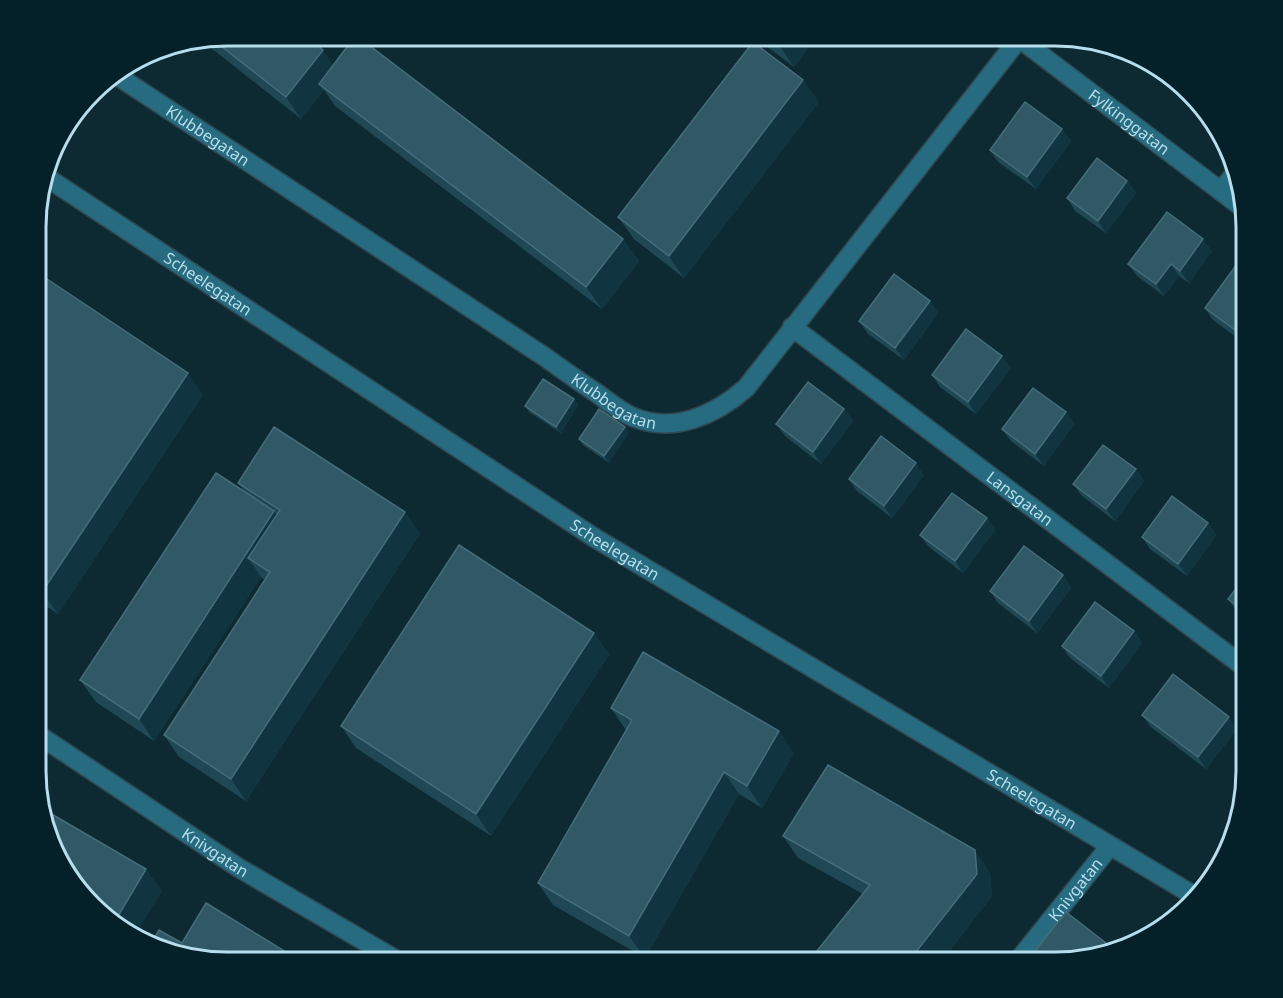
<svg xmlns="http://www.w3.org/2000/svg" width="1283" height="998" viewBox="0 0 1283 998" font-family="'Noto Sans',sans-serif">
<rect width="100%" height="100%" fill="#0d2a32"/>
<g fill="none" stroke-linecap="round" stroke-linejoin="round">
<defs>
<g id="street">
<path id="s1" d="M 1016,36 L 1243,208"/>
<path id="s2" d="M 116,75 L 545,357 C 563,370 580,382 598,394 C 609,402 621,412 633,417 C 674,434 715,415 746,388 L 1021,36"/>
<path id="s3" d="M 46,177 L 595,538 L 1198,898"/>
<polyline points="1221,191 1236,172"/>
<path id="s4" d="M 792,327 L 1247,669"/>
<path id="s5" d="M 37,734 L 239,868 L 400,962"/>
<path id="s6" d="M 1017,962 L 1110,846"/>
</g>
</defs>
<!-- street casing -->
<use href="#street" stroke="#2f4751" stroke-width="21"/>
<!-- street -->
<use href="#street" stroke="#276b80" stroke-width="18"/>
</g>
<!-- wall -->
<g fill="#1f4854">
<polygon points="228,36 334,65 623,239 639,261 602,309 335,106 324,90 301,119 201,40"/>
<polygon points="753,36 817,36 794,67"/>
<polygon points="819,102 684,278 634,239 618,217"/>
<polygon points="1062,129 1071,141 1036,189 998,162 990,150"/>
<polygon points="1127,181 1136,193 1106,233 1075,211 1067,198"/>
<polygon points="1212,251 1189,283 1179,276 1164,296 1137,276 1128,264"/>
<polygon points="1247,271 1247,345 1213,320 1205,308"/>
<polygon points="38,273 203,395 58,614 37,600"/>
<polygon points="930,301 938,313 904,360 868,334 859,321"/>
<polygon points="1011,368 976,414 940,387 932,375"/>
<polygon points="574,399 578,405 561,433 529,412 525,406"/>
<polygon points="844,409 853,421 821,464 785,436 776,424"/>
<polygon points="1066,412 1074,424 1044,466 1011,441 1002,429"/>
<polygon points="625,427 629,433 609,463 583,445 579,439"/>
<polygon points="1136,469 1144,481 1115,521 1082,496 1073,484"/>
<polygon points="924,475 892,518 857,491 849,479"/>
<polygon points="238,483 405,512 420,534 246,801 179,757 164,735 264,580 261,577 154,741 96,702 80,680 245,492"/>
<polygon points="987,518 995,530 963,573 929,547 920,535"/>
<polygon points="1208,523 1216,535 1187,576 1150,549 1142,537"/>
<polygon points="1247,574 1247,619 1237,612 1228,599"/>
<polygon points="1063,575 1071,588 1037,633 998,603 990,591"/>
<polygon points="1134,631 1142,643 1109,688 1070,658 1062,646"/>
<polygon points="594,633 609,655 491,836 356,748 341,726"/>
<polygon points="611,708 794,753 762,808 739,794 645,958 553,905 538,883 626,730"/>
<polygon points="1142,715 1237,729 1206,769 1151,727"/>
<polygon points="1247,783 1244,796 1235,784"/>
<polygon points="783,836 990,872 992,896 941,962 808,962 863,894 798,858"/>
</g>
<!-- shaded-wall -->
<g fill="#113540">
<polygon points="785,36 817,36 794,67 779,45"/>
<polygon points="323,50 338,72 319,84 324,90 301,119 286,97"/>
<polygon points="803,80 819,102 684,278 669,256"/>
<polygon points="1062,129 1071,141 1036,189 1027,177"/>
<polygon points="1127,181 1136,193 1106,233 1098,221"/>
<polygon points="623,239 639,261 602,309 586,287"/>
<polygon points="1203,239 1212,251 1189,283 1180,271"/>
<polygon points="1171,264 1179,276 1164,296 1156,284"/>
<polygon points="930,301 938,313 904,360 895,348"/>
<polygon points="1247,328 1247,342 1242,335"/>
<polygon points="1002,356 1011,368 976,414 968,402"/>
<polygon points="188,373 203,395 58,614 42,592"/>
<polygon points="574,399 578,405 561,433 556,427"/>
<polygon points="844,409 853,421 821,464 813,452"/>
<polygon points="1066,412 1074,424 1044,466 1035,454"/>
<polygon points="625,427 629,433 609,463 604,456"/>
<polygon points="916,463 924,475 892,518 884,506"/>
<polygon points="1136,469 1144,481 1115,521 1106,509"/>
<polygon points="274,511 289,533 248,558 261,577 154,741 139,719"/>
<polygon points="405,512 420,534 246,801 231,779"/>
<polygon points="987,518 995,530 963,573 955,561"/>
<polygon points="1208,523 1216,535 1187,576 1178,564"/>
<polygon points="1063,575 1071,588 1037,633 1029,621"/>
<polygon points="1134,631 1142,643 1109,688 1101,676"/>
<polygon points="594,633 609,655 491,836 476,814"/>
<polygon points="1229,717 1237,729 1206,769 1198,757"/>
<polygon points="779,731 794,753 762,808 747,786"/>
<polygon points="724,772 739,794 645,958 629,936"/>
<polygon points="975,850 990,872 992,896 941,962 908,962"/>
<polygon points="146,869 162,891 135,936 114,923"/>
</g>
<!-- building -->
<g fill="#305865" stroke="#456d7a" stroke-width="1.5">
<polygon points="228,36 306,36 323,50 286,97 212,39"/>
<polygon points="355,36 357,36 623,239 586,287 319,84"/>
<polygon points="767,36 785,36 779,45"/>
<polygon points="753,42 803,80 669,256 618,217"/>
<polygon points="1025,102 1062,129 1027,177 990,150"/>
<polygon points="1097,158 1127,181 1098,221 1067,198"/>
<polygon points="1167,212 1203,239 1180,271 1171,264 1156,284 1128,264"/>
<polygon points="1237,264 1247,271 1247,328 1242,335 1205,308"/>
<polygon points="38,273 188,373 42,592 37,589"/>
<polygon points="894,274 930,301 895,348 859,321"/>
<polygon points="966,329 1002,356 968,402 932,375"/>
<polygon points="543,379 574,399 556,427 525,406"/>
<polygon points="808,382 844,409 813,452 776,424"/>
<polygon points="1033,388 1066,412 1035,454 1002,429"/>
<polygon points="599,409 625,427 604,456 579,439"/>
<polygon points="274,427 405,512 231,779 164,735 270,572 248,558 280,510 238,483"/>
<polygon points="881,436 916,463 884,506 849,479"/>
<polygon points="1103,445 1136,469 1106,509 1073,484"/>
<polygon points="216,473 274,511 139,719 80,680"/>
<polygon points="952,493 987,518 955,561 920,535"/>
<polygon points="1172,496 1208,523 1178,564 1142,537"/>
<polygon points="459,545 594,633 476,814 341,726"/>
<polygon points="1024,546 1063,575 1029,621 990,591"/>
<polygon points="1247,574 1247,613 1228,599"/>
<polygon points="1095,602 1134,631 1101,676 1062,646"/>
<polygon points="643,652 779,731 747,786 724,772 629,936 538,883 632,720 611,708"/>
<polygon points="1173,674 1229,717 1198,757 1142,715"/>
<polygon points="1247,760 1247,783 1245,789 1235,784"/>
<polygon points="828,765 975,850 977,874 908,962 808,962 870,885 783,836"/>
<polygon points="43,809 146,869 114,923 101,914 56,856"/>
<polygon points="206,903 299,960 298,962 215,962 155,948 150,945 159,930 182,943"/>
<polygon points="1066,912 1115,950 1056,962 1026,962"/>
</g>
<g text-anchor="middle" stroke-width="6" stroke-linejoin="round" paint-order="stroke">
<!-- street labels -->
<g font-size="16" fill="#b6deec" stroke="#042028">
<text dy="6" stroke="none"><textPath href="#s1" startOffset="142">Fylkinggatan</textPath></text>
<text dy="6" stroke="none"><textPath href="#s2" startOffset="110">Klubbegatan</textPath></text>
<text dy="6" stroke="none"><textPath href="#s3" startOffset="194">Scheelegatan</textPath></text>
<text dy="6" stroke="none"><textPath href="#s2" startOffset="596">Klubbegatan</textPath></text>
<text dy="6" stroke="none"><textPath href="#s4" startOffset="285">Lansgatan</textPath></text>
<text dy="6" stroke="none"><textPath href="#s3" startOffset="680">Scheelegatan</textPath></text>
<text dy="6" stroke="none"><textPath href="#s3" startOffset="1166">Scheelegatan</textPath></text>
<text dy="6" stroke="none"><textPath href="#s5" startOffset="214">Knivgatan</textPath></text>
<text dy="6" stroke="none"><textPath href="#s6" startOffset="93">Knivgatan</textPath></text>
</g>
</g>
<!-- crop -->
<path d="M0 0H1283V998H0ZM227 46H1055A181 181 0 0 1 1236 227V771A181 181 0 0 1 1055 952H227A181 181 0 0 1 46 771V227A181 181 0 0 1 227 46Z" fill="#042028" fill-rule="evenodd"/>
<path fill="none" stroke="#b6deec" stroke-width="3" d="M227 46H1055A181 181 0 0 1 1236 227V771A181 181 0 0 1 1055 952H227A181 181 0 0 1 46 771V227A181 181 0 0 1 227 46Z"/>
</svg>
